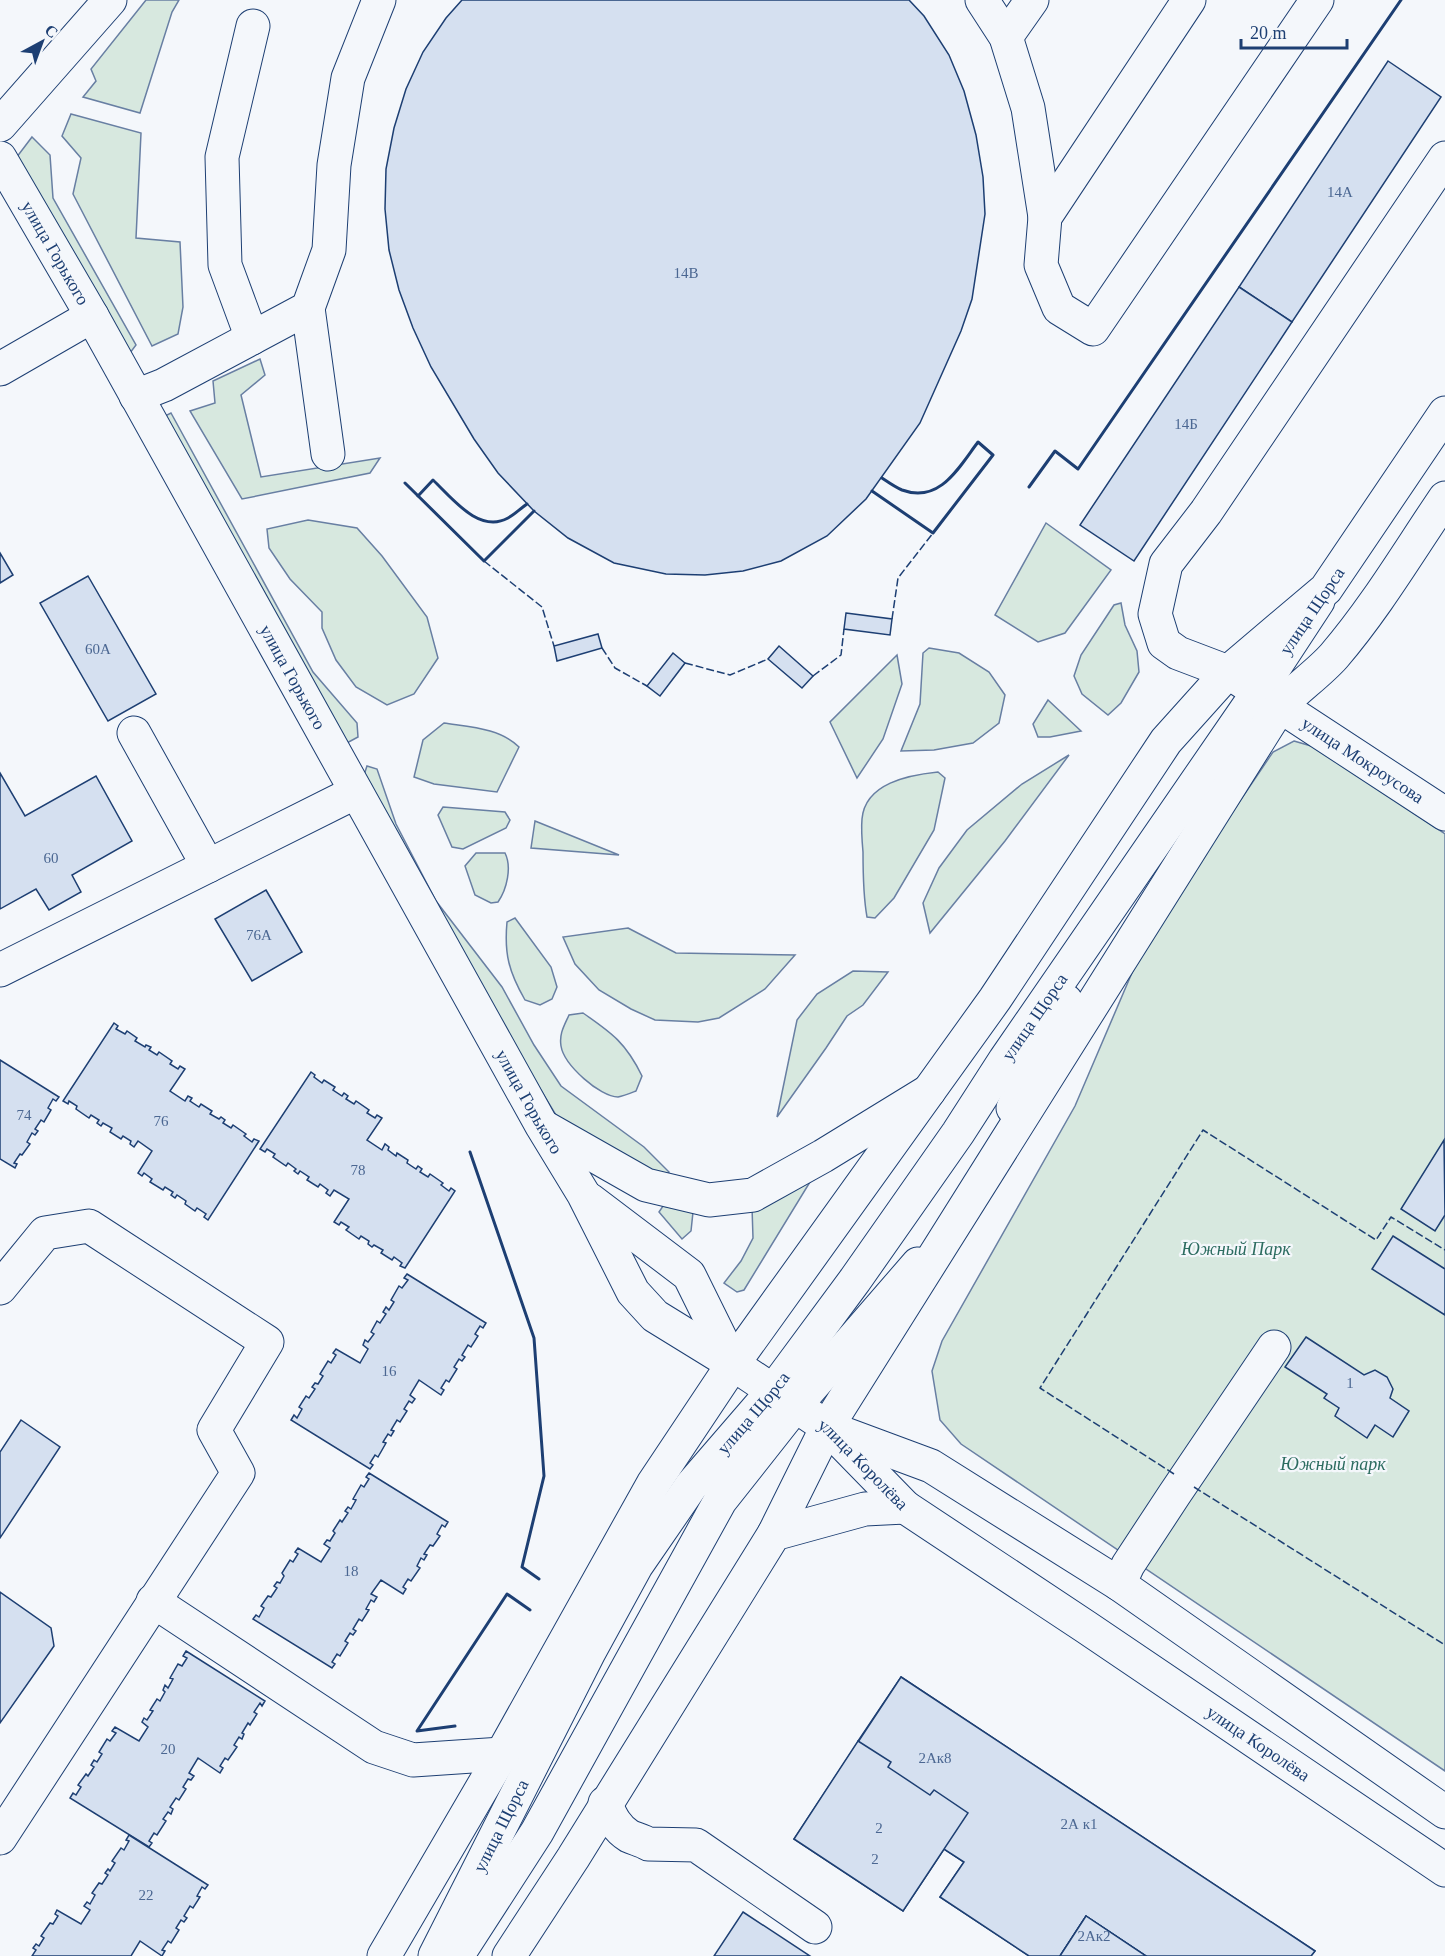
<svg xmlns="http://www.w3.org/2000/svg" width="1445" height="1956" viewBox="0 0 1445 1956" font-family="Georgia,serif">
<rect width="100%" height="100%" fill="#f4f7fb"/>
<!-- green -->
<g fill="#d7e8df" stroke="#687fa3" stroke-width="1.5">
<polygon points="146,0 179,0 172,12 140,113 83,97 96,81 91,69"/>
<polygon points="71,114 141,133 136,238 180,242 183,307 178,334 152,346 73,194 81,158 62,136"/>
<polygon points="32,137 50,155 53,198 136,345 130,353 16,158"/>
<polygon points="260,359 265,375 241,395 261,477 380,458 370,473 242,499 190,411 215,403 213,381"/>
<polygon points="171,413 313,672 357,723 358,737 345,744 163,417"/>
<polygon points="308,520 357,528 382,556 427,617 438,658 414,694 387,705 356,687 336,660 322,628 322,612 290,579 269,548 267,529"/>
<polygon points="1046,523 1111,570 1065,633 1038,642 995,615"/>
<polygon points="1121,603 1125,625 1137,651 1139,672 1121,703 1108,715 1082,694 1074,676 1081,655 1114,605"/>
<polygon points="929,648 959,653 989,672 1005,695 999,723 973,743 934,750 901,751 920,704 923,653"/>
<polygon points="897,655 902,684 883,739 857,778 830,722"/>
<polygon points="1048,700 1081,731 1050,737 1038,737 1033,724"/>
<path d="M 444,723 C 470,727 500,728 519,747 L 497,792 L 434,784 L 414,777 L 423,740 Z"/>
<polygon points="1294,741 1318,748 1445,834 1445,1771 961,1444 940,1420 932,1371 942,1341 1075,1106 1146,940 1273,752"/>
<polygon points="1069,755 1005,841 930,933 923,903 939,868 967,830 1022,784"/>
<polygon points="367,766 377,769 396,824 436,901 502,987 534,1045 561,1086 644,1147 669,1172 659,1186 568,1135 359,790"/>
<path d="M 938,772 L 945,778 L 934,830 L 894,898 L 875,918 L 867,917 C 863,895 863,874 863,852 C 862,841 861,830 862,819 C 865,783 909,775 938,772 Z"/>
<polygon points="443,807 505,812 510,820 506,828 463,849 452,847 438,815"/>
<polygon points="535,821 619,855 531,848"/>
<path d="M 476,853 L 505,853 C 512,867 507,889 498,902 L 491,903 L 475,895 L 465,866 Z"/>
<path d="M 515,918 L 551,967 L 557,987 L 552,999 L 540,1005 L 525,1000 C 509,972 504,954 507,922 Z"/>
<polygon points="628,928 676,953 795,955 765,989 719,1018 698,1022 655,1020 631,1009 599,990 575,964 563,937"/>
<polygon points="853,971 888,972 863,1005 847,1016 826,1048 777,1117 797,1020 817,994"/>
<path d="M 583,1013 C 612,1033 626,1043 642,1076 L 636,1091 C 631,1093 624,1096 618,1097 C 600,1097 564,1065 561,1046 C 559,1034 564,1026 569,1015 Z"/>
<polygon points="808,1179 810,1182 744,1290 737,1292 724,1283 741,1261 753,1238 752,1207"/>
<polygon points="663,1206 693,1212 691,1231 682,1239 659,1212"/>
</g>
<!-- building -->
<g fill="#d5e0f0" stroke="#1d3f73" stroke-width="1.5">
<polygon points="462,0 909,0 924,16 949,55 964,91 976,135 983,177 985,214 972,299 961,331 920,423 866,499 827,536 781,561 743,571 705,575 666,574 614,563 568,538 534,511 498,473 474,439 431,367 413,328 399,290 389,250 385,209 386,169 394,128 406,89 423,52 446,18"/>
<polygon points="1388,61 1441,97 1292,322 1239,287"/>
<polygon points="1239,287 1292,322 1134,561 1080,525"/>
<polygon points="0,553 13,575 0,583"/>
<polygon points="88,576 156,694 108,721 40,603"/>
<polygon points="846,613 892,619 890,635 844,629"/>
<polygon points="598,634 602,648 557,661 554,646"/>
<polygon points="779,646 813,676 802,688 768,659"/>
<polygon points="673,653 685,663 660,696 647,686"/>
<polygon points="0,773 25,816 96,776 132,841 72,875 81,892 49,910 36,889 0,909"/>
<polygon points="266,890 302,952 252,981 215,919"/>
<polygon points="114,1023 118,1026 116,1029 125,1034 127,1031 137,1038 135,1041 145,1047 146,1045 151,1047 149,1050 157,1055 159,1052 172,1061 170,1064 178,1069 180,1066 185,1069 170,1091 185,1101 188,1096 192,1098 190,1101 199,1107 201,1104 212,1111 210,1114 219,1119 221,1117 225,1120 223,1123 231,1128 233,1125 246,1134 244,1136 252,1142 254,1139 259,1141 208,1220 204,1217 206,1214 197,1208 195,1211 185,1204 186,1201 177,1195 175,1198 171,1195 173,1192 165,1187 163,1190 150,1182 152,1179 144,1173 142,1176 138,1173 152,1151 138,1141 134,1147 130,1144 131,1141 123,1136 121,1139 110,1132 112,1128 103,1123 101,1126 97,1123 99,1120 91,1115 89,1118 76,1109 77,1106 69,1101 68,1104 63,1101"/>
<polygon points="0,1060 59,1097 56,1101 53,1099 48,1108 51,1110 44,1122 41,1120 35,1129 38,1131 35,1135 32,1133 27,1142 30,1144 22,1155 20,1154 14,1163 17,1164 15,1168 0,1159"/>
<polygon points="311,1072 315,1075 314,1077 322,1083 324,1080 335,1087 333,1090 342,1096 344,1093 348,1096 346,1099 354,1104 356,1101 369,1110 367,1113 375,1118 377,1115 382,1118 367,1140 382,1150 385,1144 389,1147 388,1150 396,1156 397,1153 408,1160 407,1163 416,1169 418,1166 422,1169 420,1172 428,1177 430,1174 443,1183 441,1185 449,1191 451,1188 455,1191 405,1268 400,1266 402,1263 394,1257 392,1260 381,1253 383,1250 374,1245 372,1247 368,1244 369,1241 361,1236 359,1239 346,1230 349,1227 341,1222 339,1225 334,1222 349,1199 334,1190 330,1196 326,1193 328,1190 320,1184 318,1187 307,1180 309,1177 300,1171 298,1174 294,1171 296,1169 288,1163 286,1166 273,1157 275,1154 267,1149 265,1152 260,1149"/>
<polygon points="1444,1140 1445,1215 1435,1231 1401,1209"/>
<polygon points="1393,1236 1445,1269 1445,1315 1372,1269"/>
<polygon points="407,1274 486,1323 483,1328 480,1326 475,1334 478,1336 471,1347 468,1345 462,1355 465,1357 462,1361 459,1359 454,1367 457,1369 449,1382 446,1380 441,1388 444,1390 441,1395 419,1380 410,1395 415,1399 412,1403 409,1401 404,1409 407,1411 400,1422 397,1420 391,1430 394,1431 391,1436 388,1434 383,1442 386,1443 378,1457 375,1455 370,1463 373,1465 370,1469 291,1420 294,1415 297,1418 302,1409 299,1407 306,1396 309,1398 315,1389 312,1387 315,1383 318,1384 323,1376 320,1374 328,1361 331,1363 336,1355 333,1353 336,1349 360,1363 368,1349 363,1345 365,1340 368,1342 374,1334 371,1332 377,1321 380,1323 386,1314 383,1312 386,1307 389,1310 394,1302 391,1300 399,1286 402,1288 408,1280 404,1278"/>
<polygon points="1306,1337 1364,1375 1375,1370 1387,1377 1393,1389 1390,1398 1409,1411 1393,1437 1375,1425 1367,1438 1335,1416 1339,1408 1324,1398 1327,1394 1285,1367"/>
<polygon points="21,1420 60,1447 0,1538 0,1452"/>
<polygon points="369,1473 448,1522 445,1527 442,1525 437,1534 440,1536 433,1546 430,1545 424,1554 427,1555 424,1560 421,1558 417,1566 420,1568 411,1581 408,1579 403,1587 406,1589 403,1594 381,1580 371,1594 377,1597 374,1602 371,1600 366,1609 369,1610 362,1621 359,1619 353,1629 356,1631 353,1635 350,1633 345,1641 348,1643 340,1656 337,1654 332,1662 335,1664 332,1668 253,1619 256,1615 259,1617 264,1608 261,1606 268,1596 271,1597 277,1588 274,1586 277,1582 280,1583 284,1576 282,1573 290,1560 293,1562 298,1554 295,1552 298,1548 321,1562 330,1548 324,1544 327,1540 330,1541 335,1533 333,1531 340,1520 342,1522 348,1513 345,1511 348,1507 351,1509 356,1500 353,1499 361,1485 364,1487 369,1479 366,1477"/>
<polygon points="0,1592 51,1628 54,1646 0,1723"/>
<polygon points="186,1651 265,1701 262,1706 260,1703 254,1712 257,1714 250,1725 248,1723 242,1733 244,1734 242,1739 239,1737 234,1745 237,1747 228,1760 225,1758 220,1766 223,1768 220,1773 198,1758 189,1773 194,1776 191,1780 188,1779 183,1787 186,1789 179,1800 176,1798 170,1807 173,1809 171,1814 168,1812 163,1819 166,1821 157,1835 154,1833 149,1841 152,1843 149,1847 70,1798 73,1793 76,1795 81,1787 78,1785 86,1774 88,1776 94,1767 91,1765 94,1760 97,1762 102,1754 99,1752 107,1739 110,1741 116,1733 112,1731 115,1727 139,1741 148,1727 142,1722 144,1718 147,1720 153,1711 150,1710 157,1699 160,1701 165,1692 163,1690 165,1685 168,1688 173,1679 170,1678 178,1664 182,1666 187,1658 183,1656"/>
<polygon points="901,1677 1315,1951 1311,1956 1146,1956 1086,1916 1060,1956 1029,1956 940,1897 964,1862 944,1849 968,1813 934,1790 930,1795 888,1767 891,1762 858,1741"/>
<polygon points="901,1677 1315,1951 1311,1956 1146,1956 1086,1916 1060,1956 1029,1956 940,1897 964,1862 944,1849 903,1911 794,1839"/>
<polygon points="858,1741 891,1762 888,1767 930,1795 934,1790 968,1813 903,1911 794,1839"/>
<polygon points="129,1835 208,1885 205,1889 202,1887 197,1896 200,1897 193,1908 190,1906 184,1916 187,1918 184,1922 181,1920 176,1928 179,1930 171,1943 168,1941 162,1950 165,1951 162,1956 140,1941 131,1956 32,1956 36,1950 33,1948 36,1944 39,1946 44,1938 41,1936 50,1923 53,1924 58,1916 55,1914 57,1910 81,1924 90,1910 84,1906 87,1902 90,1904 95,1895 92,1893 99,1883 102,1884 108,1875 105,1873 108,1869 110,1871 115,1863 112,1861 121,1848 124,1850 129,1841 126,1840"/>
<polygon points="743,1912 810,1956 714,1956"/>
<polygon points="1086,1916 1146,1956 1060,1956"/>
<polygon points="1086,1916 1146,1956 1060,1956"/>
</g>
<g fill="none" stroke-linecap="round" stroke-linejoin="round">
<defs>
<g id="minor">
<polyline points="982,0 1006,37 1028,108 1045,217"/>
<polyline points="1189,0 1045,217 1041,265 1059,308 1093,329 1317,0"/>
<polyline points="1006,37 1032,0"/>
<polyline points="0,125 110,0"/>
<path id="s1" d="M 0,158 L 92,316 L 542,1126 L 584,1195 L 633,1292 L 655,1316 L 733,1364 L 827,1427 L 905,1507 L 1086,1627 L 1445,1870"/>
<path id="s2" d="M 1445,158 L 1206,512 L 1166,564 L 1155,614 L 1164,643 L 1178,653 L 1228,672 L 1445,814"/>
<polyline points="308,308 328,454"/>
<polyline points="252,338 225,265 222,157 253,26"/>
<polyline points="0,369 92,316"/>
<polyline points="136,396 164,385 308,308 329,250 334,165 348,78 379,0"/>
<polyline points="134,733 208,866"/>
<polyline points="0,970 356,792"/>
<polyline points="1013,1108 1066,1001"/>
<polyline points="544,1127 646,1185 709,1200 753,1195 823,1156 929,1091"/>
<polyline points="590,1200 689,1275 733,1364"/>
<polyline points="0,1288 45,1233 89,1226 267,1342 214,1430 238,1473 0,1838"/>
<polyline points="834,1430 931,1466 1119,1584 1445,1812"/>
<polyline points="1119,1584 1128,1565 1174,1495 1274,1347"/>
<polyline points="153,1601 374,1747 413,1760 502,1754"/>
<path d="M 605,1803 C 611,1816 616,1828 629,1836 C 635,1839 642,1840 648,1844 L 696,1845 L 815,1927"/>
<path id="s3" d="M 435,1956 L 589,1652 L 636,1566 L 691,1486 L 773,1391 L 855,1280 L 958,1133 L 1005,1060 L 1259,691 L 1318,601"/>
<polyline points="457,1956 537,1832 720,1501 795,1406 918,1264"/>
</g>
<g id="major">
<path d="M 774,1534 L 827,1427 L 1280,706 C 1297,688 1319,673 1334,656 C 1376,607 1409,551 1445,498"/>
<polyline points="384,1956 502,1754 653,1484 733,1364 995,999 1166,741 1228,672 1326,589 1445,413"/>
<polyline points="509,1956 573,1858 774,1534 865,1509 905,1507"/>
</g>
</defs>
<!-- minor casing -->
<use href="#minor" stroke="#1d3f73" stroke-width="35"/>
<!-- major casing -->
<use href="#major" stroke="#1d3f73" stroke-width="35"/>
<!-- minor -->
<use href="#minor" stroke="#f4f7fb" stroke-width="33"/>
<!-- major -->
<use href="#major" stroke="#f4f7fb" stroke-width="33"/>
<!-- fence -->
<g stroke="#1d3f73" stroke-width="1.5" stroke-dasharray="8 3" stroke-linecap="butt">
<polyline points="484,561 542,607 554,646"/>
<polyline points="892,619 898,578 933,533"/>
<polyline points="602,648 615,668 647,686"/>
<polyline points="685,663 730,675 768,659"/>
<polyline points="813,676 841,655 844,629"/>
<polyline points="1174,1474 1040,1388 1203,1130 1376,1240 1391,1217 1445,1250"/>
<polyline points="1194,1487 1445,1645"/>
</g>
<!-- wall -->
<g stroke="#1d3f73" stroke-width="3">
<polyline points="405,483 484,561 534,511"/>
<polyline points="1029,487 1055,451 1078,469 1401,0"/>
<path d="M 872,491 L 933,533 L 993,455 L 978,442 C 959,467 940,504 902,490 C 895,487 888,482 882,478"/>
<path d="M 418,496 L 433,480 C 452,498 479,534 508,518 C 514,515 521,508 527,504"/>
<polyline points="470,1152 534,1338 544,1476 522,1567 539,1579"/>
<polyline points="455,1726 417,1731 507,1594 530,1610"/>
</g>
</g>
<g text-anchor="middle" stroke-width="4.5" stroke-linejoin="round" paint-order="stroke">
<!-- number labels -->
<g font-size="15" fill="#4b6792">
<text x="1340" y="197">14А</text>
<text x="686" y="278">14В</text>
<text x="1186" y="429">14Б</text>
<text x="98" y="654">60А</text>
<text x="51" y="863">60</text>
<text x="259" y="940">76А</text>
<text x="24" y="1120">74</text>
<text x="161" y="1126">76</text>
<text x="358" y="1175">78</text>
<text x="389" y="1376">16</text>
<text x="1350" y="1388">1</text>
<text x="351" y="1576">18</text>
<text x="168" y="1754">20</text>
<text x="935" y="1763">2Ак8</text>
<text x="1079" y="1829">2А к1</text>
<text x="879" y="1833">2</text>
<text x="875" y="1864">2</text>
<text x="146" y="1900">22</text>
<text x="1094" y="1941">2Ак2</text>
</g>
<!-- street labels -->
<g font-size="18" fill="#1d3f73" stroke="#f4f7fb">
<text dy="6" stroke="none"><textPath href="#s1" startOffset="110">улица Горького</textPath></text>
<text transform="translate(1312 611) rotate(-56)" y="6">улица Щорса</text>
<text dy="6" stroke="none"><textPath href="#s1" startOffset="596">улица Горького</textPath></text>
<text dy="6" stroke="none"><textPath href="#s2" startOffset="806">улица Мокроусова</textPath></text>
<text dy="6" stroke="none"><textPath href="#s3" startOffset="1118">улица Щорса</textPath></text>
<text dy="6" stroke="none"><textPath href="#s1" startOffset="1082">улица Горького</textPath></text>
<text dy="6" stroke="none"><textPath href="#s3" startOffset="632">улица Щорса</textPath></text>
<text dy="6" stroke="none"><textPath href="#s1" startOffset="1588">улица Королёва</textPath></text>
<text dy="6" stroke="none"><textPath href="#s1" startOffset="2073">улица Королёва</textPath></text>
<text dy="6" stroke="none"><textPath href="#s3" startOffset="146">улица Щорса</textPath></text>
</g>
<!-- park labels -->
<g font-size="18" font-style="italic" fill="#2c6c60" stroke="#f4f7fb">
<text x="1236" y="1255">Южный Парк</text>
<text x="1333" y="1470">Южный парк</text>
</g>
</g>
<!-- north arrow -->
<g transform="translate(42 42) rotate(41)" stroke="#f4f7fb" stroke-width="4.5" paint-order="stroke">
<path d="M0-4.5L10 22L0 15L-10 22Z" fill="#1d3f73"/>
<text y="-9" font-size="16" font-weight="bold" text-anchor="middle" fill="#1d3f73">С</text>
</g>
<!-- scale -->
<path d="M1241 39v9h106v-9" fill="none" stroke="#1d3f73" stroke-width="3"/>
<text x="1250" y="39" font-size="18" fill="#1d3f73" stroke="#f4f7fb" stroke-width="4.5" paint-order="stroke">20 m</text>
</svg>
